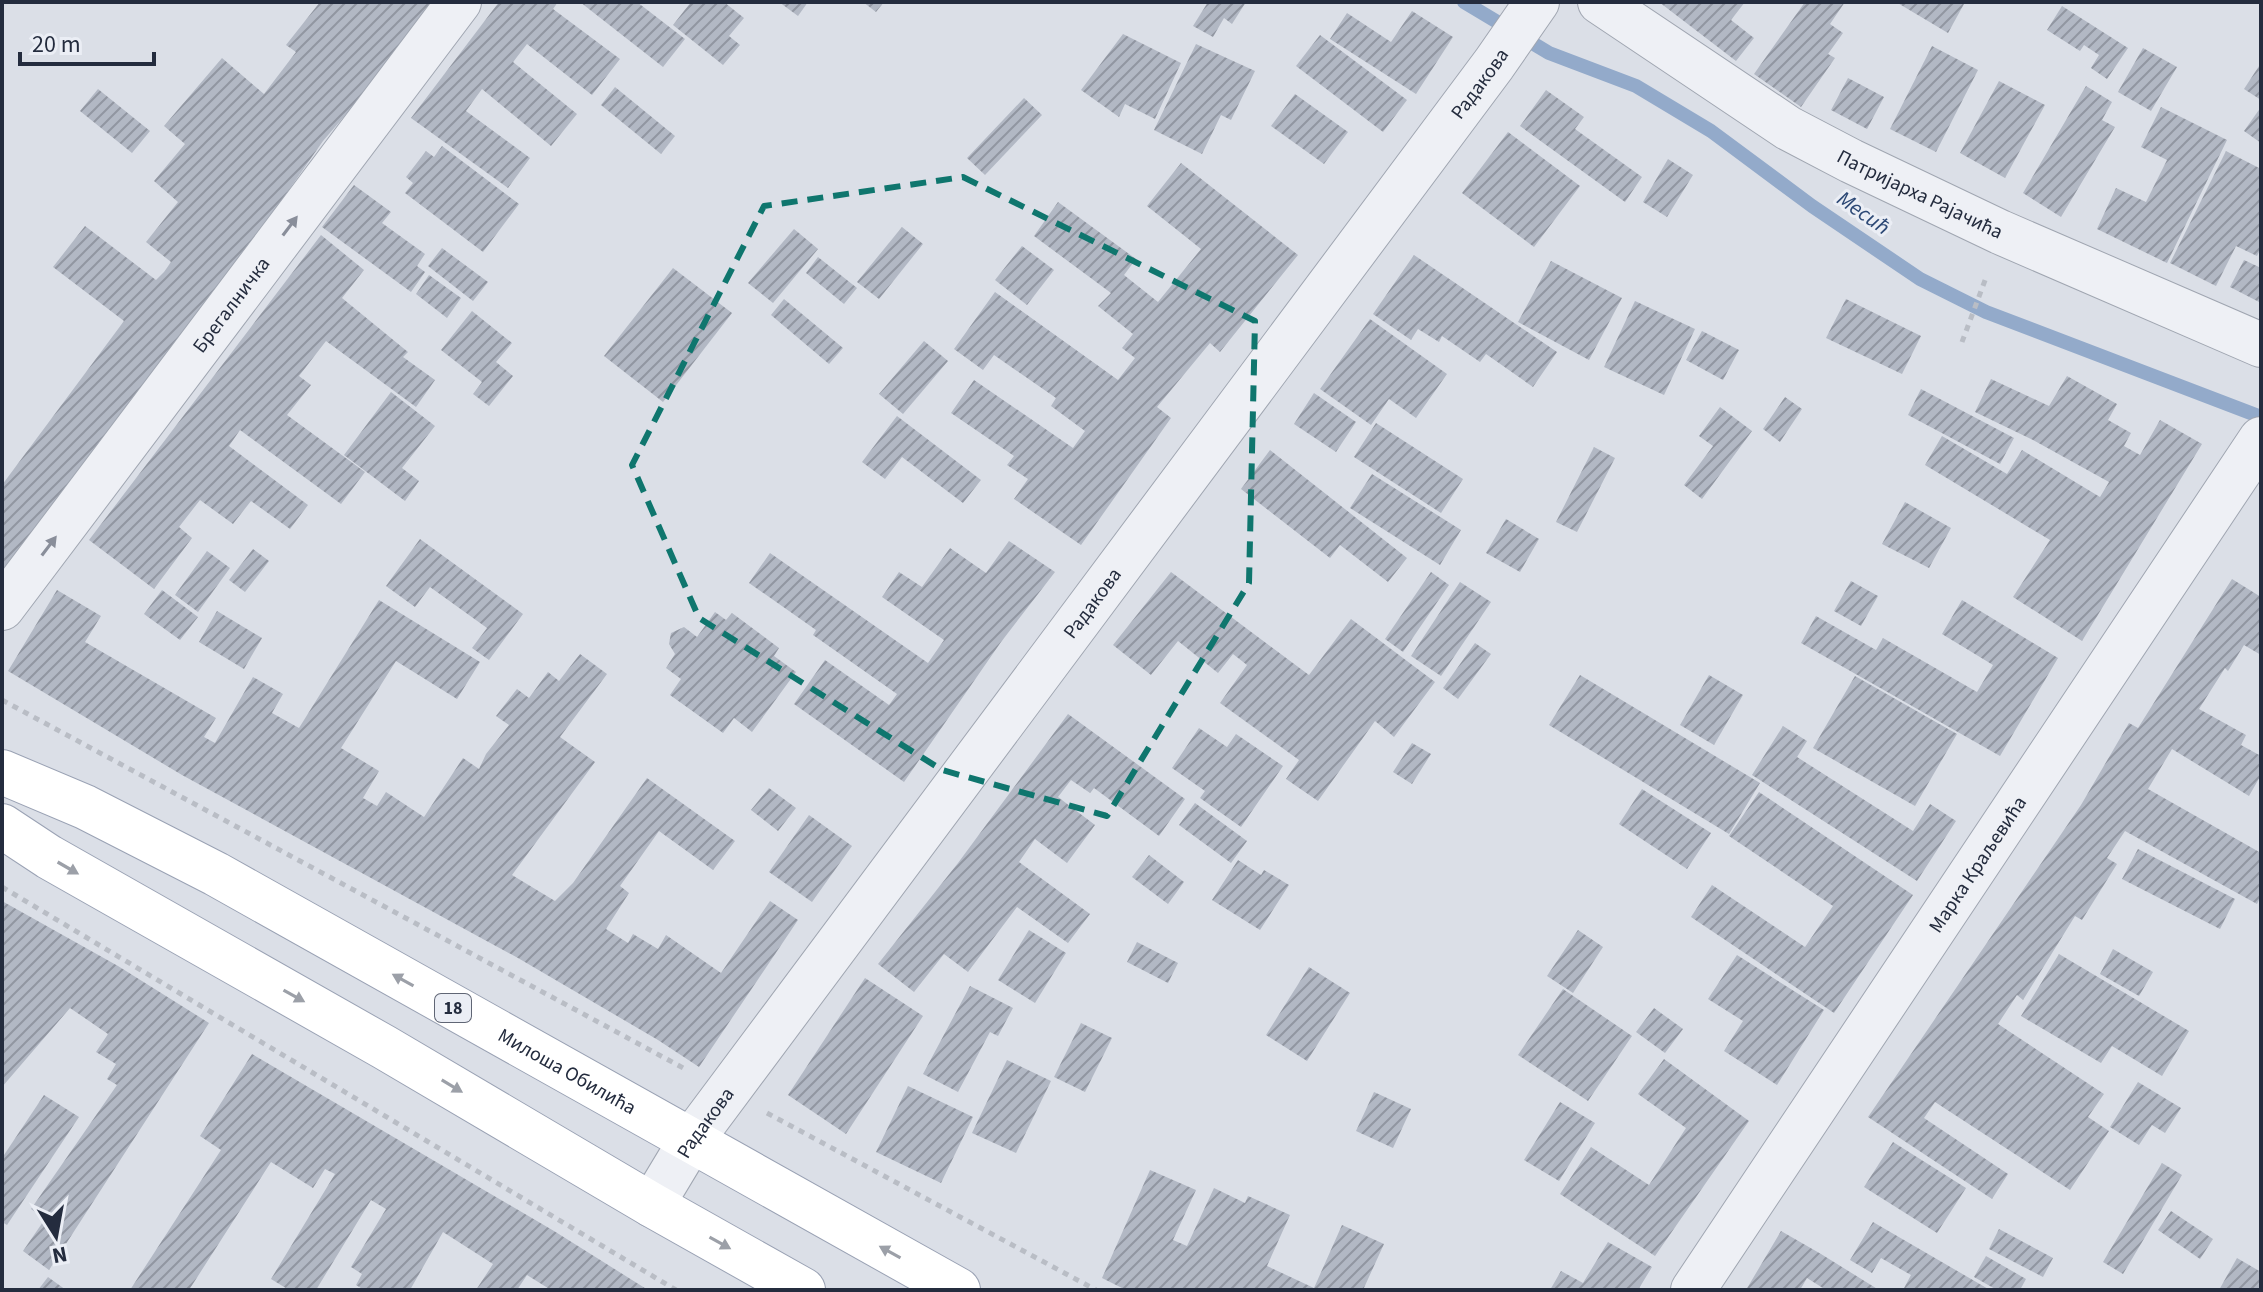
<svg xmlns="http://www.w3.org/2000/svg" width="2263" height="1292" viewBox="0 0 2263 1292" font-family="'Source Sans 3',sans-serif">
<defs>
<pattern id="building-hatch" width="6" height="6" patternUnits="userSpaceOnUse" patternTransform="scale(2)"><rect width="6" height="6" fill="#b2b8c4"/><path d="M-1 1l2-2M0 6l6-6M5 7l2-2" fill="none" stroke="#9196a1"/></pattern>
</defs>
<rect width="100%" height="100%" fill="#dbdfe7"/>
<g fill="none" stroke-linecap="round" stroke-linejoin="round">
<!-- stream -->
<polyline stroke="#93aaca" stroke-width="14" points="1464,2 1549,53 1636,86 1711,131 1812,206 1920,279 1986,312 2261,417"/>
</g>
<!-- building -->
<g fill="url(#building-hatch)">
<polygon points="320,2 437,2 401,50 323,141 207,307 2,583 2,485 124,321 53,267 85,226 156,280 164,272 171,262 146,242 178,202 154,181 185,144 164,126 222,58 264,94 296,52 286,45"/>
<polygon points="499,2 558,2 553,9 620,59 592,95 527,44 513,62 577,114 551,146 482,89 466,111 530,158 508,188 411,118"/>
<polygon points="580,2 637,2 685,39 663,67"/>
<polygon points="691,2 724,2 744,18 729,36 740,45 723,65 673,25"/>
<polygon points="779,2 808,2 798,16"/>
<polygon points="863,2 884,2 876,12"/>
<polygon points="1208,2 1246,2 1232,24 1224,18 1213,37 1193,26"/>
<polygon points="1659,2 1745,2 1731,20 1754,38 1736,61"/>
<polygon points="1805,2 1845,2 1830,24 1843,33 1828,54 1835,58 1801,107 1754,74"/>
<polygon points="1896,2 1960,2 1964,4 1948,33"/>
<polygon points="2062,6 2128,48 2107,79 2091,68 2099,55 2084,45 2080,51 2047,30"/>
<polygon points="1412,11 1453,37 1416,94 1330,39 1347,13 1391,42"/>
<polygon points="1123,34 1181,63 1155,119 1125,104 1119,117 1081,90"/>
<polygon points="1320,35 1407,100 1383,132 1296,66"/>
<polygon points="1196,44 1255,71 1231,120 1221,115 1202,154 1154,130"/>
<polygon points="1932,46 1978,70 1936,152 1890,129"/>
<polygon points="2143,48 2177,67 2151,111 2118,92"/>
<polygon points="2261,63 2261,100 2244,89"/>
<polygon points="1848,78 1884,97 1867,129 1831,110"/>
<polygon points="1999,81 2045,105 2005,178 1960,153"/>
<polygon points="2086,86 2112,102 2102,120 2115,127 2061,217 2023,193"/>
<polygon points="615,87 675,136 661,154 601,105"/>
<polygon points="98,89 150,131 132,153 80,111"/>
<polygon points="1546,90 1584,117 1575,129 1642,177 1625,202 1520,126"/>
<polygon points="1295,94 1348,132 1324,164 1271,126"/>
<polygon points="1024,98 1042,115 985,175 967,158"/>
<polygon points="2161,107 2227,140 2167,263 2097,229 2116,188 2146,202 2167,160 2141,147"/>
<polygon points="2261,107 2261,143 2244,131"/>
<polygon points="1508,132 1580,186 1534,247 1462,193"/>
<polygon points="442,146 519,204 483,252 405,193 413,183 406,177 426,151 434,157"/>
<polygon points="2226,151 2261,169 2261,248 2257,256 2236,246 2216,286 2170,263"/>
<polygon points="1668,159 1693,175 1667,217 1643,202"/>
<polygon points="1181,163 1298,255 1220,352 1210,343 1157,407 1171,418 1081,545 1014,499 1028,479 1007,465 1014,456 951,413 974,380 1073,448 1085,431 1051,406 1056,398 994,355 983,370 954,349 995,292 1118,380 1135,358 1122,348 1133,334 1098,306 1111,293 1034,236 1058,202 1136,259 1124,275 1158,302 1201,249 1147,206"/>
<polygon points="354,185 391,212 382,223 425,254 417,266 425,272 411,292 322,227"/>
<polygon points="902,227 923,244 879,299 857,282"/>
<polygon points="794,229 818,249 773,303 748,283"/>
<polygon points="321,235 364,270 342,298 408,352 403,357 435,380 416,407 326,341 299,376 311,385 287,415 365,472 341,504 240,430 229,446 308,505 290,529 251,501 233,524 200,500 179,527 192,538 154,589 89,540"/>
<polygon points="1022,246 1054,270 1027,305 995,280"/>
<polygon points="442,248 488,282 473,301 428,266"/>
<polygon points="1414,255 1557,352 1533,387 1486,354 1480,362 1442,336 1439,342 1418,329 1411,340 1373,314"/>
<polygon points="818,257 857,288 844,304 806,273"/>
<polygon points="2244,260 2261,268 2261,303 2230,287"/>
<polygon points="1551,261 1622,298 1589,360 1518,322"/>
<polygon points="673,268 732,313 663,402 604,356"/>
<polygon points="429,275 461,298 447,318 416,294"/>
<polygon points="784,299 843,348 829,364 771,315"/>
<polygon points="1846,299 1921,336 1902,374 1826,338"/>
<polygon points="1635,301 1695,329 1664,395 1604,367"/>
<polygon points="472,311 512,343 496,362 513,376 489,406 473,394 482,382 441,350"/>
<polygon points="1370,319 1447,374 1416,418 1389,399 1371,425 1320,389"/>
<polygon points="1702,331 1739,350 1723,380 1686,360"/>
<polygon points="924,341 948,361 903,414 879,394"/>
<polygon points="2067,376 2117,404 2108,420 2131,433 2124,446 2140,455 2160,420 2202,444 2082,641 2013,597 2050,540 1925,465 1942,436 2007,474 2022,450 2100,497 2109,482 2033,440 1975,412 1991,379 2049,406"/>
<polygon points="1921,389 2014,438 2000,464 1908,415"/>
<polygon points="391,392 435,426 402,468 419,481 405,501 344,455"/>
<polygon points="1314,393 1356,422 1336,452 1294,424"/>
<polygon points="1785,397 1802,409 1780,442 1763,429"/>
<polygon points="1720,407 1752,431 1702,499 1684,485 1713,446 1699,436"/>
<polygon points="897,416 981,480 963,503 902,457 885,479 862,462"/>
<polygon points="1376,423 1463,479 1441,513 1354,457"/>
<polygon points="1594,447 1615,458 1577,532 1556,522"/>
<polygon points="1270,450 1407,558 1388,582 1340,545 1330,558 1241,489"/>
<polygon points="1372,474 1461,530 1440,565 1350,508"/>
<polygon points="1905,502 1951,528 1929,568 1882,544"/>
<polygon points="1506,519 1539,539 1520,572 1486,553"/>
<polygon points="420,539 523,614 489,660 472,648 487,628 430,587 415,607 386,586"/>
<polygon points="1009,541 1055,572 1001,642 904,782 794,704 825,660 889,705 897,694 813,635 816,630 749,583 770,553 928,663 944,640 882,597 899,572 922,587 950,548 986,573"/>
<polygon points="253,549 269,561 245,592 229,580"/>
<polygon points="207,551 230,568 198,612 175,595"/>
<polygon points="1171,572 1309,675 1351,619 1435,682 1394,737 1375,721 1318,801 1286,779 1299,760 1220,703 1247,665 1233,654 1218,673 1178,641 1151,675 1113,645"/>
<polygon points="1431,572 1449,585 1403,652 1385,639"/>
<polygon points="2232,579 2261,597 2261,655 2244,645 2228,671 2225,668 2199,709 2246,735 2241,745 2261,756 2261,775 2249,796 2172,749 2148,789 2261,853 2261,896 2257,904 2125,831 2107,858 2117,864 2082,920 2075,916 2023,1000 2017,995 1998,1024 2104,1094 2088,1117 2109,1131 2070,1190 1935,1102 1924,1118 2008,1174 1992,1199 1868,1117 2081,805 2129,723 2138,728"/>
<polygon points="1851,581 1878,596 1861,626 1834,611"/>
<polygon points="1460,582 1491,602 1441,676 1411,656"/>
<polygon points="57,590 101,616 85,642 216,718 204,737 215,743 253,677 283,694 272,713 299,728 379,600 480,662 457,699 396,661 341,748 379,771 363,798 377,806 386,792 424,817 463,758 479,769 486,754 509,725 496,716 517,689 529,698 548,672 559,681 580,654 607,674 560,737 595,762 512,875 555,901 573,883 647,778 735,841 713,870 659,831 620,886 629,893 606,929 628,943 633,934 658,949 666,935 721,973 770,901 798,920 699,1067 658,1040 518,958 182,775 8,671"/>
<polygon points="162,590 198,617 180,640 144,614"/>
<polygon points="1962,600 2058,658 2000,756 1801,643 1816,616 1876,650 1883,638 1977,692 1993,665 1942,634"/>
<polygon points="217,611 262,638 244,669 199,642"/>
<polygon points="715,612 726,620 732,613 779,648 774,656 796,672 752,732 734,718 723,733 670,695 681,679 666,668 675,654 669,644 671,633 684,627 697,637"/>
<polygon points="1475,643 1491,654 1458,699 1443,688"/>
<polygon points="1580,675 1760,783 1729,834 1549,725"/>
<polygon points="1709,675 1743,695 1714,745 1680,725"/>
<polygon points="1855,676 1957,734 1915,806 1813,748"/>
<polygon points="1068,714 1185,799 1159,836 1094,788 1090,793 1071,780 1058,797 1095,825 1067,863 1035,839 1019,862 1090,914 1068,943 1017,907 968,972 944,954 914,992 878,964 958,863"/>
<polygon points="1783,726 1807,741 1797,757 1913,831 1930,804 1956,821 1917,881 1752,775"/>
<polygon points="1199,728 1227,747 1236,734 1283,766 1241,827 1200,798 1205,791 1172,768"/>
<polygon points="1412,743 1431,754 1412,784 1393,772"/>
<polygon points="769,788 796,808 778,831 751,810"/>
<polygon points="1642,789 1711,833 1687,869 1619,824"/>
<polygon points="1759,792 1913,895 1834,1013 1691,917 1712,885 1805,947 1833,906 1729,836"/>
<polygon points="1195,803 1247,841 1231,863 1179,825"/>
<polygon points="809,815 852,846 812,902 769,872"/>
<polygon points="2138,849 2235,899 2220,929 2122,879"/>
<polygon points="1149,855 1184,882 1168,904 1132,877"/>
<polygon points="1238,860 1261,875 1264,870 1289,885 1260,930 1212,900"/>
<polygon points="2,901 118,966 209,1023 49,1270 23,1251 45,1219 31,1209 117,1085 107,1079 116,1064 96,1052 108,1034 70,1008 2,1087"/>
<polygon points="1029,930 1066,953 1035,1003 998,980"/>
<polygon points="1578,930 1603,947 1573,993 1547,976"/>
<polygon points="1137,942 1178,963 1168,983 1127,962"/>
<polygon points="2113,949 2153,972 2139,996 2100,974"/>
<polygon points="2059,954 2189,1031 2162,1076 2112,1046 2101,1063 2021,1016"/>
<polygon points="1737,955 1824,1010 1777,1085 1724,1051 1743,1021 1708,999"/>
<polygon points="1309,967 1350,993 1307,1061 1266,1035"/>
<polygon points="865,978 923,1016 846,1134 788,1095"/>
<polygon points="970,986 1013,1008 998,1036 990,1032 958,1092 923,1074"/>
<polygon points="1563,989 1632,1036 1588,1101 1518,1055"/>
<polygon points="1654,1008 1683,1029 1665,1053 1636,1032"/>
<polygon points="1081,1023 1112,1038 1085,1092 1054,1077"/>
<polygon points="252,1054 554,1231 648,1290 551,1290 527,1275 517,1290 476,1290 493,1264 443,1232 410,1290 364,1290 356,1285 362,1274 351,1267 386,1209 371,1200 316,1290 289,1290 271,1279 335,1174 325,1169 313,1188 271,1162 189,1290 130,1290 221,1150 200,1136"/>
<polygon points="1664,1059 1749,1121 1655,1256 1560,1194 1591,1147 1649,1185 1686,1128 1638,1094"/>
<polygon points="1007,1060 1051,1081 1016,1153 972,1133"/>
<polygon points="2138,1082 2181,1108 2165,1133 2152,1125 2139,1145 2110,1127"/>
<polygon points="908,1086 973,1117 941,1183 876,1152"/>
<polygon points="1374,1092 1411,1109 1393,1148 1356,1131"/>
<polygon points="44,1095 79,1117 7,1225 2,1222 2,1158"/>
<polygon points="1560,1102 1595,1123 1559,1181 1524,1160"/>
<polygon points="1893,1142 1966,1188 1937,1233 1864,1187"/>
<polygon points="2162,1163 2182,1175 2123,1274 2103,1262"/>
<polygon points="1150,1170 1196,1190 1173,1240 1187,1246 1214,1188 1245,1203 1248,1196 1290,1215 1267,1266 1314,1288 1342,1225 1384,1244 1363,1290 1126,1290 1102,1278"/>
<polygon points="2171,1211 2213,1239 2200,1259 2158,1230"/>
<polygon points="1873,1222 1990,1290 1903,1290 1911,1275 1881,1258 1872,1273 1850,1260"/>
<polygon points="1999,1229 2053,1258 2043,1277 1989,1249"/>
<polygon points="1781,1231 1821,1254 1879,1290 1826,1290 1807,1278 1800,1290 1746,1290"/>
<polygon points="1608,1242 1652,1267 1638,1290 1550,1290 1561,1271 1583,1283"/>
<polygon points="1986,1256 2026,1279 2020,1290 1997,1290 1974,1277"/>
<polygon points="2237,1258 2261,1272 2261,1290 2219,1290"/>
<polygon points="48,1277 66,1290 38,1290"/>
</g>
<g fill="none" stroke-linecap="round" stroke-linejoin="round">
<defs>
<g id="minor">
<path id="s1" d="M 1600,2 L 1788,128 L 1851,161 L 2000,232 L 2261,345"/>
<path id="s2" d="M 2,608 L 459,2"/>
<path id="s3" d="M 652,1205 L 690,1142 L 1494,64 L 1537,2"/>
<path id="s4" d="M 1693,1290 L 2261,439"/>
</g>
<g id="major">
<path id="s5" d="M 2,772 L 85,807 L 216,874 L 958,1290"/>
<polyline points="2,826 49,857 384,1047 652,1205 803,1290"/>
</g>
</defs>
<!-- minor casing -->
<use href="#minor" stroke="#a0a6b1" stroke-width="46"/>
<!-- major casing -->
<use href="#major" stroke="#9aa2b4" stroke-width="46"/>
<!-- path -->
<g stroke="#b9bdc5" stroke-width="5" stroke-dasharray="6 6" stroke-linecap="butt">
<polyline points="1962,342 1987,275"/>
<polyline points="2,700 687,1070"/>
<polyline points="2,887 676,1290"/>
<polyline points="767,1113 1096,1290"/>
</g>
<!-- minor -->
<use href="#minor" stroke="#eef0f5" stroke-width="44"/>
<!-- major -->
<use href="#major" stroke="#fff" stroke-width="44"/>
</g>
<!-- one-way arrows -->
<defs><path id="oneway-solid" d="M-6-.8H1V-3.2L6.5 0L1 3.2V.8H-6Z" transform="scale(2)"/></defs>
<g fill="#898e9a">
<use href="#oneway-solid" transform="translate(290 226) rotate(-53)"/>
<use href="#oneway-solid" transform="translate(49 546) rotate(-53)"/>
</g>
<g fill="#9ca0a8">
<use href="#oneway-solid" transform="translate(68 868) rotate(30)"/>
<use href="#oneway-solid" transform="translate(403 980) rotate(-151)"/>
<use href="#oneway-solid" transform="translate(294 996) rotate(29)"/>
<use href="#oneway-solid" transform="translate(452 1086) rotate(31)"/>
<use href="#oneway-solid" transform="translate(720 1243) rotate(29)"/>
<use href="#oneway-solid" transform="translate(890 1252) rotate(-151)"/>
</g>
<!-- marked area -->
<path fill="none" stroke="#0f766e" stroke-width="6" stroke-dasharray="16 10" stroke-linejoin="round" d="M 963,177 L 1255,321 L 1249,583 L 1107,816 L 942,770 L 699,618 L 632,465 L 764,206 Z"/>
<g text-anchor="middle" stroke-width="6" stroke-linejoin="round" paint-order="stroke">
<!-- shield labels -->
<rect fill="#ebeef5" stroke="#606675" stroke-width="2" x="435" y="994" width="36" height="28" rx="6"/>
<g font-size="18" font-weight="bold" fill="#242c3e">
<text x="453" y="1014">18</text>
</g>
<!-- street labels -->
<g font-size="20" fill="#242c3e" stroke="#ebeef5">
<text dy="7" stroke="none"><textPath href="#s3" startOffset="1394">Радакова</textPath></text>
<text dy="7" stroke="none"><textPath href="#s1" startOffset="374">Патријарха Рајачића</textPath></text>
<text dy="7" stroke="none"><textPath href="#s2" startOffset="380">Брегалничка</textPath></text>
<text dy="7" stroke="none"><textPath href="#s3" startOffset="746">Радакова</textPath></text>
<text dy="7" stroke="none"><textPath href="#s4" startOffset="512">Марка Краљевића</textPath></text>
<text dy="7" stroke="none"><textPath href="#s5" startOffset="640">Милоша Обилића</textPath></text>
<text dy="7" stroke="none"><textPath href="#s3" startOffset="98">Радакова</textPath></text>
</g>
<!-- water labels -->
<g font-size="22" font-style="italic" fill="#2c4875" stroke="#ebeef5">
<text transform="translate(1864 212) rotate(35)" y="8">Месић</text>
</g>
</g>
<!-- border -->
<rect width="2263" height="1292" fill="none" stroke="#242c3e" stroke-width="8"/>
<!-- north arrow -->
<g transform="translate(56 1236) rotate(169)" stroke="#ebeef5" stroke-width="6" paint-order="stroke">
<path d="M0-6L14 30L0 20L-14 30Z" fill="#242c3e"/>
<text y="-12" font-size="22" font-weight="bold" text-anchor="middle" fill="#242c3e">N</text>
</g>
<!-- scale -->
<path d="M20 52v12h134v-12" fill="none" stroke="#242c3e" stroke-width="4"/>
<text x="32" y="52" font-size="24" fill="#242c3e" stroke="#ebeef5" stroke-width="6" paint-order="stroke">20 m</text>
</svg>
